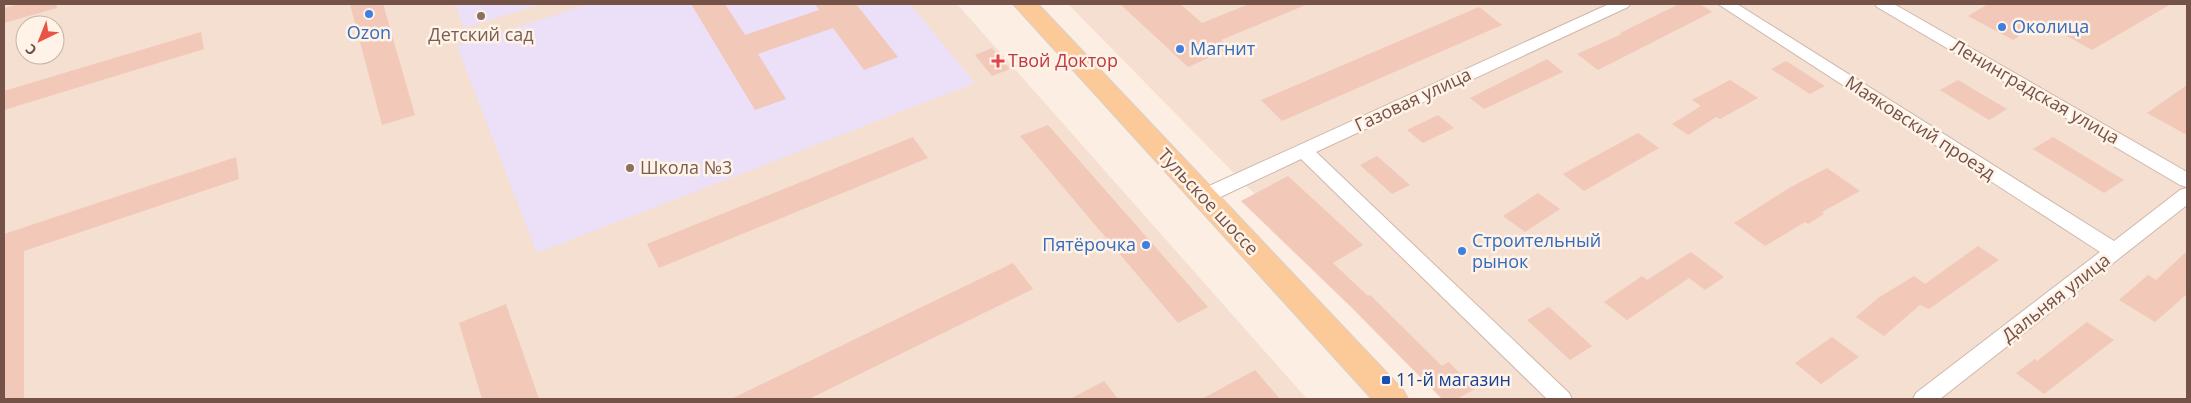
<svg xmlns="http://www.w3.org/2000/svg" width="2191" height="403" viewBox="0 0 2191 403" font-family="'Open Sans',sans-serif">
<rect width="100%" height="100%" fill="#fceee2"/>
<!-- residential -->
<g fill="#f4dfd0" fill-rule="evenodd">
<path d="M 4,4 L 957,4 L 1307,399 L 4,399 ZM 25,25 L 55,25 L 55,55 L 25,55 Z"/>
<polygon points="1068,4 2187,4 2187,399 1456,399"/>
</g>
<!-- education -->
<g fill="#ecdff8">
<polygon points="455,4 541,4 464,28"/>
<polygon points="590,4 910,4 975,83 537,253 457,46"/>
</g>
<!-- building -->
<g fill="#f2c8b9">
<polygon points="20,4 56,4 57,8 4,23 4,8"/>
<polygon points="350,4 383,4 415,115 382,125"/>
<polygon points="691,4 725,4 745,35 819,10 815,4 856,4 898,57 864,70 833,28 758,54 786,99 755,110"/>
<polygon points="1120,4 1180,4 1202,23 1249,4 1308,4 1221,40 1230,48 1188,67"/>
<polygon points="1679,4 1700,4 1712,12 1598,70 1577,54 1622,34 1620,33"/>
<polygon points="1988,4 2171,4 2092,50 2042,22 2013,40 1968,16"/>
<polygon points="1479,7 1502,25 1282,121 1261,100"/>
<polygon points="201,32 204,49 4,110 4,91"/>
<polygon points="992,48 1010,69 992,76 975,55"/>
<polygon points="1547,59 1563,72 1484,109 1470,98"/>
<polygon points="1786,61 1825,86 1810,94 1771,69"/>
<polygon points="1730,80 1758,98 1720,119 1716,117 1688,135 1672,124 1701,106 1692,100"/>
<polygon points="1958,80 2007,109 1989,120 1940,90"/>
<polygon points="2187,85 2187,135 2147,113"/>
<polygon points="1438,115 1454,128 1423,143 1407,130"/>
<polygon points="1048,125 1208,307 1178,323 1020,136"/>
<polygon points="1638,133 1659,148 1584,191 1563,174"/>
<polygon points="913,137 928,158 659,268 647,244"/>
<polygon points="2053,137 2124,180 2104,193 2033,149"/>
<polygon points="1377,156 1410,185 1392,194 1360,165"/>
<polygon points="236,157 239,179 24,251 24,399 4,399 4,234"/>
<polygon points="1827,168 1860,191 1822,212 1824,214 1808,224 1805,222 1765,246 1734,223 1789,188"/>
<polygon points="1288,176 1363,245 1333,263 1368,296 1370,295 1442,366 1449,362 1475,389 1457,399 1442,399 1350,306 1241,201"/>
<polygon points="1538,193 1560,209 1525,232 1503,216"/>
<polygon points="1978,246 1999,260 1929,309 1920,305 1884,336 1856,317 1878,298 1914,276 1925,284"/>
<polygon points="2187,251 2187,294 2155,322 2119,300 2148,275 2156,280"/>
<polygon points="1691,252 1724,277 1705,290 1689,278 1627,320 1604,302 1642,276 1647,280"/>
<polygon points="1013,263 1033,289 809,399 731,399"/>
<polygon points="506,304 539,399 482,399 459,323"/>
<polygon points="1549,307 1592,346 1570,360 1527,320"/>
<polygon points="2087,322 2114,340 2044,394 2016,373 2035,359 2037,361"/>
<polygon points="1832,337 1859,357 1821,384 1795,363"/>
<polygon points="1255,370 1280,399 1202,399"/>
<polygon points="1104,381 1118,399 1070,399"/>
</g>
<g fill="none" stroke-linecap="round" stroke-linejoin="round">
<defs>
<g id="minor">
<polygon points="1609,4 1630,4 1628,7 1316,152 1569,393 1572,399 1547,399 1301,159 1212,201 1205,203 1198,201 1196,196 1198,191"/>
<polygon points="1718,4 1737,4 2114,241 2180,190 2187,188 2187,205 1940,399 1913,399 1916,393 2100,252"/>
<polygon points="1875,4 1894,4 2187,172 2187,187 2180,185 1877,7"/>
</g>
<polygon id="primary" points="1013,4 1038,4 1403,390 1408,399 1372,399"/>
</defs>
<!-- minor casing -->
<use href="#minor" stroke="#d0b7ac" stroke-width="2"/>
<!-- primary casing -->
<use href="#primary" stroke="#d8cfcc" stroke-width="2"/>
<!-- minor -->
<use href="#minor" fill="#fff" fill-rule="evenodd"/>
<!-- primary -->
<use href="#primary" fill="#fcca99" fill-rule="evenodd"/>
</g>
<!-- markers -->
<g fill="#3f7fe0" stroke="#fff3e8" stroke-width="2">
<circle cx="369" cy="14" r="5"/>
<circle cx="2002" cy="27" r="5"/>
<circle cx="1180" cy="49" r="5"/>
<circle cx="1146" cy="245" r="5"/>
<circle cx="1462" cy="251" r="5"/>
</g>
<g fill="#8d6e63" stroke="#fff3e8" stroke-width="2">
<circle cx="481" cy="16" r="5"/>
<circle cx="630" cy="168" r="5"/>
</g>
<path fill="#e0444e" stroke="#fff3e8" stroke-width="2" d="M995.5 53.5h5v5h5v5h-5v5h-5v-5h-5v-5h5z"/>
<rect fill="#1a4fb4" stroke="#fff3e8" stroke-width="2" x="1381" y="375" width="10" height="10" rx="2.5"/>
<g text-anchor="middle" stroke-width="5" stroke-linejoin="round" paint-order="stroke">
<!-- shop labels -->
<g font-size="18" fill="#366cbe" stroke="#fff3e8" text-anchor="start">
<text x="2012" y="33">Околица</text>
<text x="369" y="39" text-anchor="middle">Ozon</text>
<text x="1190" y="55">Магнит</text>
<text x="1472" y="247">Строительный<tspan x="1472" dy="21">рынок</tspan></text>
<text x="1136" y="251" text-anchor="end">Пятёрочка</text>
</g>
<!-- education labels -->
<g font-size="18" fill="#785e54" stroke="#fff3e8">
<text x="481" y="41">Детский сад</text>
<text x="640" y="174" text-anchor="start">Школа №3</text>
</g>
<!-- health labels -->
<g font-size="18" fill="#be3a42" stroke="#fff3e8" text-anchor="start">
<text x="1008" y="67">Твой Доктор</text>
</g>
<!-- street labels -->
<g font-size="18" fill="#745248" stroke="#fff3e8">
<text transform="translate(2035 92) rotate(30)" y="6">Ленинградская улица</text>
<text transform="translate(1413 100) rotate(-25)" y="6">Газовая улица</text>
<text transform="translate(1920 128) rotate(33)" y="6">Маяковский проезд</text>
<text transform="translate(1208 202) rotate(47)" y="6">Тульское шоссе</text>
<text transform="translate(2056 298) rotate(-38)" y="6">Дальняя улица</text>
</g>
<!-- transit labels -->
<g font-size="18" fill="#164399" stroke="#fff3e8" text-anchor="start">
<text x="1396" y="386">11-й магазин</text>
</g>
</g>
<!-- border -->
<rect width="2191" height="403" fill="none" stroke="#745248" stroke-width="10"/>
<!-- north arrow -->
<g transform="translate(40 40) rotate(223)"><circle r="24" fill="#fff3e8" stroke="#c7b3a8"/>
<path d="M0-4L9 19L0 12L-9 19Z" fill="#e85445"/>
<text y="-8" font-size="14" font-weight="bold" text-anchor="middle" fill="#745248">С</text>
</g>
</svg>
